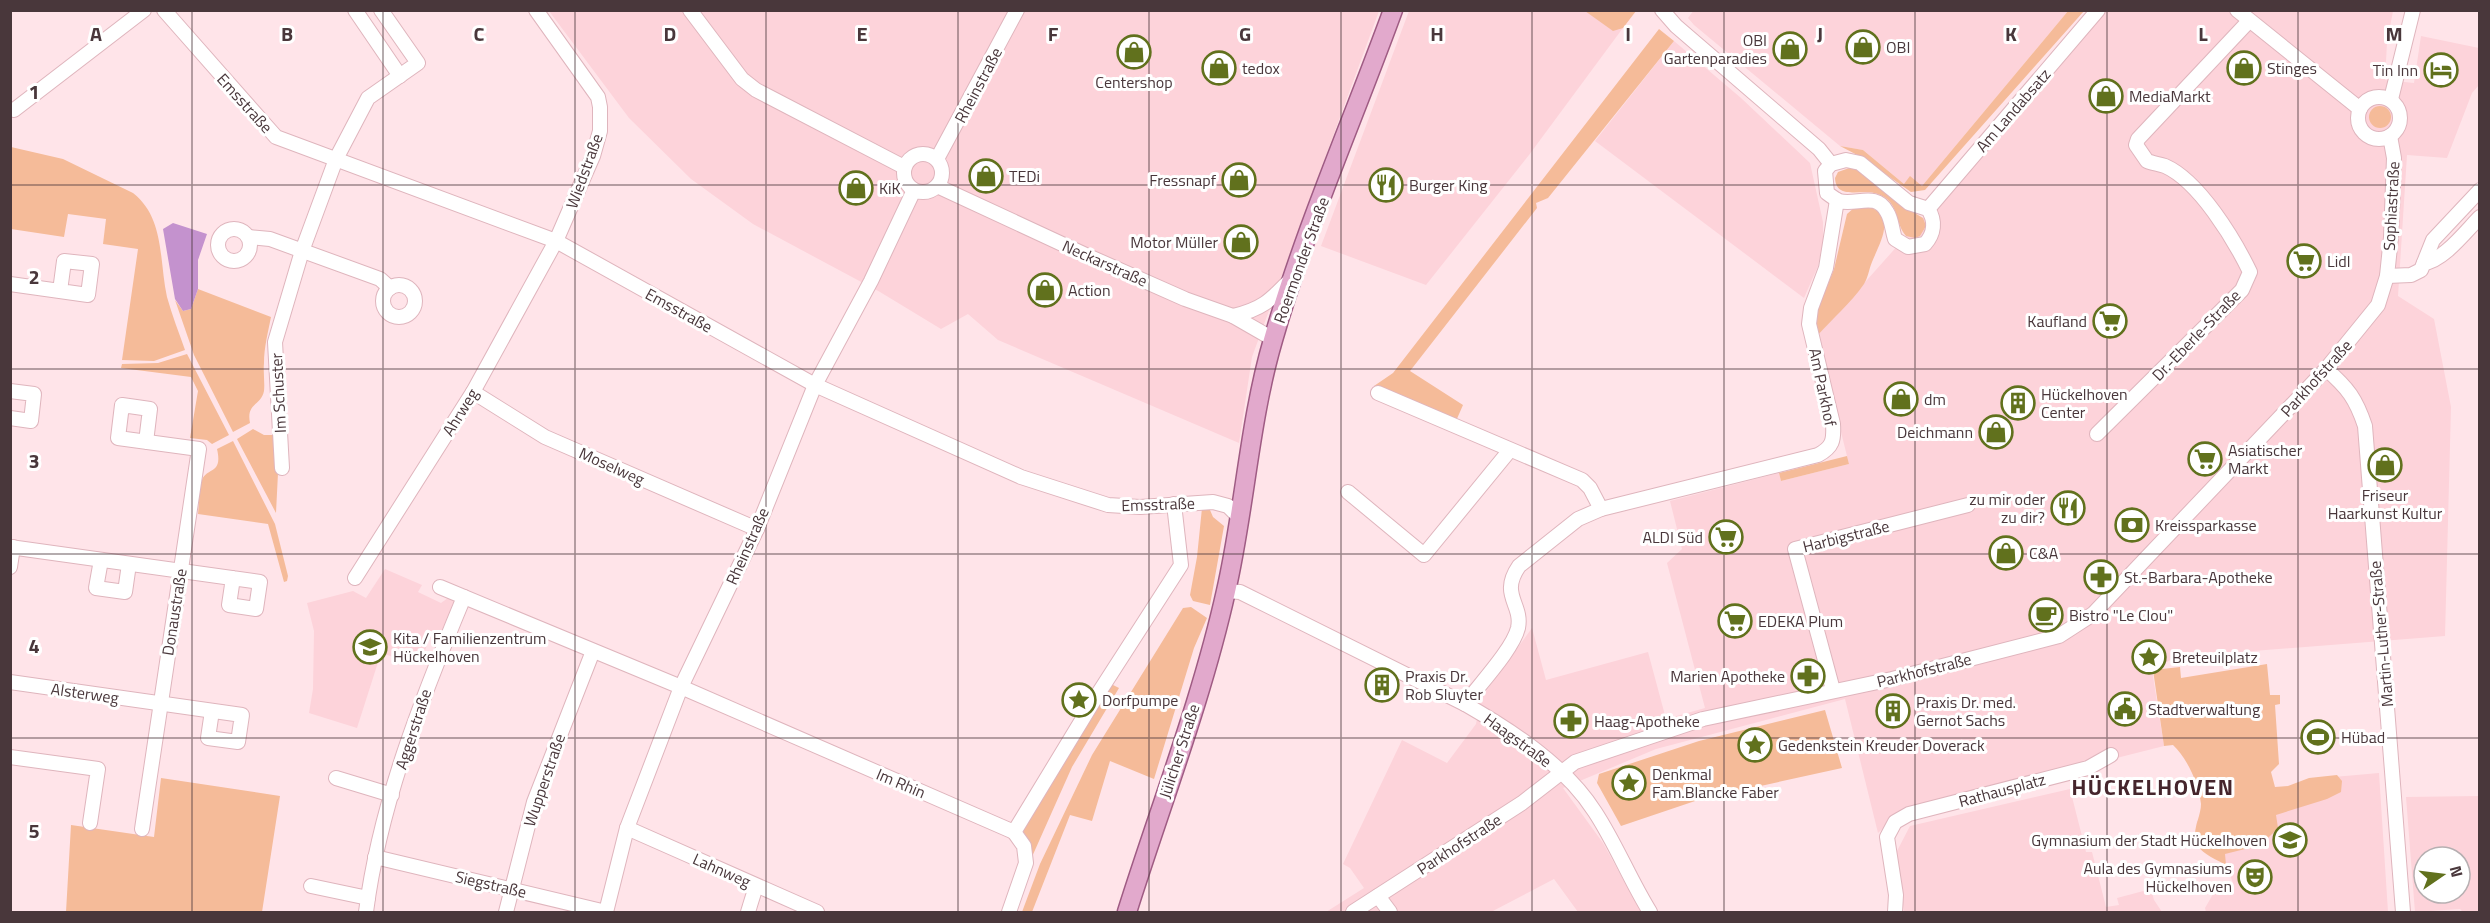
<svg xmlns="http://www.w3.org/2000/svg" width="2490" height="923" viewBox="0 0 2490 923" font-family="'Titillium Web',sans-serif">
<rect width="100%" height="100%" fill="#ffe4e9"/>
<!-- built -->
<g fill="#fdd3da" fill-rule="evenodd">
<polygon points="1629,10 1634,13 1529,155 1426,285 1321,246 1409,11"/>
<polygon points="1694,10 2068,11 1922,186 1904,184 1863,150 1840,146 1694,25 1688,18"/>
<polygon points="549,11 1379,11 1252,357 1239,443 998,340 968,314 941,329 880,292 753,224 691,179 629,118"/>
<polygon points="2107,11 2393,11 2387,43 2385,80 2414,83 2421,36 2479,48 2479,85 2472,93 2447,158 2407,155 2398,296 2434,319 2451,407 2445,636 2176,657 2152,670 2164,746 1899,813 1878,833 1845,699 1656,749 1563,788 1603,843 1641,912 1578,912 1554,879 1491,912 1326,912 1364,888 1350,868 1343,864 1402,740 1447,763 1476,724 1481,698 1532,628 1546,680 1648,652 1666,719 1705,708 1667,563 1682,549 1670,501 1779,473 1781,481 1849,464 1817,336"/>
<polygon points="1674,41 1741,98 1810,163 1823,222 1823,241 1818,266 1804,298 1595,141"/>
<polygon points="385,569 422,585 418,592 441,603 448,598 455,602 439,642 430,638 419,665 381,653 357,728 309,713 313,689 314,631 307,603 353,591 366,598"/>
<polygon points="2379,773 2388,912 2206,912 2205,908 2216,889 2233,883 2226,865 2198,845 2195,835 2197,821 2290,793 2311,779"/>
<polygon points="2070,789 2085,848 2086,852 2092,852 2106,907 2119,905 2117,898 2151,889 2154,900 2162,912 1904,912 1896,853 1910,826"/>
<path d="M 2479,796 L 2479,912 L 2463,912 L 2460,909 L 2415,912 L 2406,797 ZM 2424,857 L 2460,857 L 2460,893 L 2424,893 Z"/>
</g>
<!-- green -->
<g fill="#f5bb99">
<polygon points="1585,11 1636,11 1623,28 1613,31"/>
<polygon points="2068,11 2084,11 1925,190 1911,192 1861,157 1840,146 1863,150 1904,184 1910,176 1922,186"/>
<polygon points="1659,29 1674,41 1548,198 1536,203 1537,208 1410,371 1463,405 1456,421 1374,386 1393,373"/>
<circle cx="2380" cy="117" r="11"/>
<path d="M 11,147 L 63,159 L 133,193 C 165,218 159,261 167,297 C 172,315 179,333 185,350 L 154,361 L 122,360 L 138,249 L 103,244 L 106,219 L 68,214 L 64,237 L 11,229 Z"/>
<path d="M 1852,167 L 1857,168 L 1908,209 L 1923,218 L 1926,226 L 1920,236 L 1915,238 L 1906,236 C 1894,222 1900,202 1878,194 C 1863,188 1836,201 1835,178 L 1838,172 Z"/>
<path d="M 1864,205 C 1898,214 1881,240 1872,262 C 1869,269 1868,278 1864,284 C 1851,303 1832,319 1817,336 L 1813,321 L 1834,269 L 1847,214 L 1855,207 Z"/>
<path d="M 198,289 L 271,317 C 268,332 264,348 264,363 C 263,372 265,382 264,391 C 261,406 246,403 250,423 L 233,432 L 194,355 L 175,300 L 183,311 L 191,309 Z"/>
<polygon points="187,354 229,435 212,444 207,440 190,438 198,391 191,377 121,368 122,364 158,363"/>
<polygon points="253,429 264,435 274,435 278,473 276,513 237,439"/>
<path d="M 233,441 L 275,524 L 288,576 L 287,581 L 284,582 L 268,524 L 198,514 C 199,504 199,490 202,480 C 207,467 223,475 217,449 Z"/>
<polygon points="1847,456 1849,464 1781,481 1779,473"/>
<polygon points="1202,508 1210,510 1213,517 1224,526 1210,605 1193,601 1190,595 1197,557"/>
<polygon points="1191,607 1207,618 1194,648 1154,779 1110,761 1092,821 1070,815 1032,912 1022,912 1040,864 1092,755 1183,608"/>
<path d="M 2267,664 L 2270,695 L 2280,695 L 2280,704 L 2275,705 L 2279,764 L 2271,772 L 2275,787 L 2288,786 L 2309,778 L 2337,775 L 2342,781 L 2341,792 L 2327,799 L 2276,815 L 2278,828 L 2261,845 L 2225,854 L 2226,865 C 2217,860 2203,854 2198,846 C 2190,831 2201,818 2201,804 C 2199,784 2187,758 2173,745 L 2164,746 L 2153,670 L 2180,667 L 2181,678 Z"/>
<polygon points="1111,684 1119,688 1072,767 1031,859 1022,826"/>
<polygon points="1825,710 1842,768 1701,799 1621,826 1597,783 1599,774 1699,741"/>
<polygon points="161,778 280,796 262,912 66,912 71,825 154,837"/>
</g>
<!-- water -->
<polygon fill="#c492ce" points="173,223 207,234 198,260 198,289 191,309 183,311 175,299 163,229"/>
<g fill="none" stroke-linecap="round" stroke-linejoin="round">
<defs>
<g id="minor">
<polyline points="164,10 276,137 556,241 815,385 1021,477 1108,505 1140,507 1213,502 1228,506 1240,518"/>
<polyline points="355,10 400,76"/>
<polyline points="690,10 742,79 756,90 904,167"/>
<polyline points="1662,10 1676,26 1819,149 1831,164"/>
<polyline points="2237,10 2360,109"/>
<circle cx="2379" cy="118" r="21"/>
<polyline points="2391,99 2413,10"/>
<polyline points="14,110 144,10"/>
<circle cx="923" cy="173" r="19"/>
<polyline points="937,159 1017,10"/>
<path d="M 1846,160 L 1860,163 L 1909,203 L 1928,209 C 1936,221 1934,234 1925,244 L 1908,247 L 1895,239 C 1892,230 1892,220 1887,212 C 1876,191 1856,206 1839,201 C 1835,199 1831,196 1827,193 L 1825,171 L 1831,164 Z"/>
<polyline points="937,186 1088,256 1185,299 1233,316 1273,339"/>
<polyline points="1928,209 2098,10"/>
<circle cx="234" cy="245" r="16"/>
<polyline points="249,237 270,239 380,279 390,288"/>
<path d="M 2424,263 C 2443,261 2466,231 2480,217"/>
<polyline points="2387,276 2411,275 2421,270 2433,240 2480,190"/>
<polyline points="10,284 88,295 92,264 64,261 60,291"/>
<circle cx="399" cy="301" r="16"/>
<path d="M 1233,316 C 1262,309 1270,301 1290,280"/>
<path d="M 2326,369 C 2348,388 2356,399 2365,426 L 2403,912"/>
<polyline points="10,391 34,394 31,421 10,418"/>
<polyline points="473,392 545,437 757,529"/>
<polyline points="1378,393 1582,480 1590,488 1601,509"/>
<path d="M 2097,434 L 2228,304 L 2242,290 L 2250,272 C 2234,239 2199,181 2165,166 C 2159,164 2152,163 2147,161 L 2136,145 L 2138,139 L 2249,21"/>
<polyline points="282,468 275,342 302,251 336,159 368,98 418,63 381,10"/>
<polyline points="1348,492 1424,555 1510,450"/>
<polyline points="10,547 260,582 256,609 229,605 233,578"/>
<polyline points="101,560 96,588 125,592 129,564"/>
<polyline points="10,567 13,547"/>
<polyline points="355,578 473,392 556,241 593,156 600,131 600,107 598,97 536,10"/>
<polyline points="440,587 681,687 1014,832 1096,697 1181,565 1174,504"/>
<path d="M 1226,591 L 1240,592 L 1465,704 C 1512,731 1565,765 1595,812 C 1616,844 1630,880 1650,912"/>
<polyline points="10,682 242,715 238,742 208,738 212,711"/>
<polyline points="1833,690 1795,549 1968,505"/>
<path d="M 1465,704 C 1479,685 1513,649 1518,628 C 1523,604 1499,595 1519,566 L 1578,519 L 1601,509 L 1818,455 C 1833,447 1834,440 1833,424 L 1809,324 L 1811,308 L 1826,268 L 1837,200"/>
<polyline points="10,757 98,769 90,823"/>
<polyline points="336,778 392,795"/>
<polyline points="627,828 817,912"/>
<polyline points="142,829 199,449 118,438 122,405 150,409 146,442"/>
<polyline points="375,857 606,912"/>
<polyline points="311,886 368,898"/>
<polyline points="1378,896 1390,912"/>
<path d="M 366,912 C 380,803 422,698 464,597"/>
<polyline points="506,912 534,802 593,651"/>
<polyline points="606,912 627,828 681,687 757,529 815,385 871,281 914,190"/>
<polyline points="748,912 756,886"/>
<polyline points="1009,912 1026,863 1024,846 1014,832"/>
<polyline points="1353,912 1522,803 1575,762 1703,719 1892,679 2059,636 2093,614 2326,369 2378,305 2387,276 2391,237 2394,158 2390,136"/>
<polyline points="1895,912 1896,895 1887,837 1895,822 1909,814 2088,768 2111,755"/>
</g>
<path id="major" d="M 1127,912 C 1160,807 1202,699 1226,591 C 1245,508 1249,422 1273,340 C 1305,228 1353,120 1393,10"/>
</defs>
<!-- minor casing -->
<use href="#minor" stroke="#dfb5bd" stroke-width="16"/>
<!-- major casing -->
<use href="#major" stroke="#9f5b83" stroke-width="21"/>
<!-- minor -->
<use href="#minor" stroke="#fff" stroke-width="14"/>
<!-- major -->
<use href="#major" stroke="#e2a9cc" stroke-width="18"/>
</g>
<!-- grid -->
<path fill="none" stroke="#49373b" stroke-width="1.5" stroke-opacity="0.55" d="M 192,10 L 192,912M 383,10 L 383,912M 575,10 L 575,912M 766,10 L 766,912M 958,10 L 958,912M 1149,10 L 1149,912M 1341,10 L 1341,912M 1532,10 L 1532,912M 1724,10 L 1724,912M 1915,10 L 1915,912M 2107,10 L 2107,912M 2298,10 L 2298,912M 10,185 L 2480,185M 10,369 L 2480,369M 10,554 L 2480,554M 10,738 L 2480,738"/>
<!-- icons -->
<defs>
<symbol id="shop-ring" viewBox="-11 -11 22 22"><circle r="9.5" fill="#fff" stroke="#61711d" stroke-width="1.5"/><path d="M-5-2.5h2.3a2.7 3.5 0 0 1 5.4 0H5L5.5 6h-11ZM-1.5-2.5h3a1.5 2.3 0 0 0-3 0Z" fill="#61711d"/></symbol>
<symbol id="hotel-ring" viewBox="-11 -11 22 22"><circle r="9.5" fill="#fff" stroke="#61711d" stroke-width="1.5"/><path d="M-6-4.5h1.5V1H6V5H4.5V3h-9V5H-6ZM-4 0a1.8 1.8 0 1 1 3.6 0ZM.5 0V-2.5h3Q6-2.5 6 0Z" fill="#61711d"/></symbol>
<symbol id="restaurant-ring" viewBox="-11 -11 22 22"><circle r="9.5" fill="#fff" stroke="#61711d" stroke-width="1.5"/><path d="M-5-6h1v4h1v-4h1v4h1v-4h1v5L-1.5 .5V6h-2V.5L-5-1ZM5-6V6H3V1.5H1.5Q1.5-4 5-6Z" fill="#61711d"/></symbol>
<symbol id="supermarket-ring" viewBox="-11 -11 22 22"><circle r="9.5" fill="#fff" stroke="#61711d" stroke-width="1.5"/><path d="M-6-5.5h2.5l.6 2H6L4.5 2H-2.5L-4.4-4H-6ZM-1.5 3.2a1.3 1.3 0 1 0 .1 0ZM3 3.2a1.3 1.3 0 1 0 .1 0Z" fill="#61711d"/></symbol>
<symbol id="building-ring" viewBox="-11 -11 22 22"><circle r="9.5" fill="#fff" stroke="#61711d" stroke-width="1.5"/><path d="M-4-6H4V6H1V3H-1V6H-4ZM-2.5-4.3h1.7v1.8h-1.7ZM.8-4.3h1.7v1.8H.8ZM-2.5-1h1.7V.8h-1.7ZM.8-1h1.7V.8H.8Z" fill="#61711d"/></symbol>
<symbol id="bank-ring" viewBox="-11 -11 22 22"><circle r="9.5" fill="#fff" stroke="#61711d" stroke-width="1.5"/><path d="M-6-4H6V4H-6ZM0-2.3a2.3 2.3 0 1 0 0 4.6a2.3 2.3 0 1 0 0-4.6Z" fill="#61711d"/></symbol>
<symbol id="pharmacy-ring" viewBox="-11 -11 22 22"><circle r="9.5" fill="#fff" stroke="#61711d" stroke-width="1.5"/><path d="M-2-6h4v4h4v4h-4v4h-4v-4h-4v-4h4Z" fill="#61711d"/></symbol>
<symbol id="cafe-ring" viewBox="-11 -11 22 22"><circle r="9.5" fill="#fff" stroke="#61711d" stroke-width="1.5"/><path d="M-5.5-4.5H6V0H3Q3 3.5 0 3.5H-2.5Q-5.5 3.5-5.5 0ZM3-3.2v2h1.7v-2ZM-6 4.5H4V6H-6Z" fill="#61711d"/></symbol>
<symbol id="school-ring" viewBox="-11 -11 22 22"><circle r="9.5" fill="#fff" stroke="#61711d" stroke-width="1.5"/><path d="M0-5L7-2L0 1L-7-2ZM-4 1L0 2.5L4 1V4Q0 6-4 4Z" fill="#61711d"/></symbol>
<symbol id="sight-ring" viewBox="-11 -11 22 22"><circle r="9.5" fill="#fff" stroke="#61711d" stroke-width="1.5"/><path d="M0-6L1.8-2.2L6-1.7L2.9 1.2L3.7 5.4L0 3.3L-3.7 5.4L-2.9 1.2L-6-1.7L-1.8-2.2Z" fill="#61711d"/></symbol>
<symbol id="civic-ring" viewBox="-11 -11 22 22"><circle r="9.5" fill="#fff" stroke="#61711d" stroke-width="1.5"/><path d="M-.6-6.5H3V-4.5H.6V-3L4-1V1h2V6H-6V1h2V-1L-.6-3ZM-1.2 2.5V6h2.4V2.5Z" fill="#61711d"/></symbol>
<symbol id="stadium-ring" viewBox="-11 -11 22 22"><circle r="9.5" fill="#fff" stroke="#61711d" stroke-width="1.5"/><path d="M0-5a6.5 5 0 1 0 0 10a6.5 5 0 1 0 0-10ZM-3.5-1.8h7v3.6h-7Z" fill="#61711d"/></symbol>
<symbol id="theatre-ring" viewBox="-11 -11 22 22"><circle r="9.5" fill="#fff" stroke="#61711d" stroke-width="1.5"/><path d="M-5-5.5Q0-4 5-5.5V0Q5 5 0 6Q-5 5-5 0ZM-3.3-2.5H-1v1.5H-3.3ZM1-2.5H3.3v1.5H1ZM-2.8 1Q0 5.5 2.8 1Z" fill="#61711d"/></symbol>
</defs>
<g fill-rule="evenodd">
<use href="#shop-ring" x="1844" y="28" width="38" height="38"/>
<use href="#shop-ring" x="1771" y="30" width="38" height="38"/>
<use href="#shop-ring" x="1115" y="33" width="38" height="38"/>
<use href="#shop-ring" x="1200" y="49" width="38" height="38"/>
<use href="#shop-ring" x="2225" y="49" width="38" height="38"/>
<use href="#hotel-ring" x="2422" y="51" width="38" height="38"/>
<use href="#shop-ring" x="2087" y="77" width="38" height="38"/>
<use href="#shop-ring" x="967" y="157" width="38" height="38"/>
<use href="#shop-ring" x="1220" y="161" width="38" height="38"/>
<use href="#restaurant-ring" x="1367" y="166" width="38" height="38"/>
<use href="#shop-ring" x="837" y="169" width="38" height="38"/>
<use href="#shop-ring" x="1222" y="223" width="38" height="38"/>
<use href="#supermarket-ring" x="2285" y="242" width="38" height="38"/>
<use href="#shop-ring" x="1026" y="271" width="38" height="38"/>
<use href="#supermarket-ring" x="2091" y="302" width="38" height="38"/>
<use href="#shop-ring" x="1882" y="380" width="38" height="38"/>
<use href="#building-ring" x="1999" y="384" width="38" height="38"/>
<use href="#shop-ring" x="1977" y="413" width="38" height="38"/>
<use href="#supermarket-ring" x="2186" y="440" width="38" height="38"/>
<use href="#shop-ring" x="2366" y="446" width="38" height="38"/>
<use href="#restaurant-ring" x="2049" y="489" width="38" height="38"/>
<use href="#bank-ring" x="2113" y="506" width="38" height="38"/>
<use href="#supermarket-ring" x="1707" y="518" width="38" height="38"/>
<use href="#shop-ring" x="1987" y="534" width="38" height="38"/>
<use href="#pharmacy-ring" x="2082" y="558" width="38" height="38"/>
<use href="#cafe-ring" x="2027" y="596" width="38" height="38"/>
<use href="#supermarket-ring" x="1716" y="602" width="38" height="38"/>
<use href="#school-ring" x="351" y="628" width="38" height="38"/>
<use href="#sight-ring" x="2130" y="638" width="38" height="38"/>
<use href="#pharmacy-ring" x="1789" y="657" width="38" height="38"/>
<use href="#building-ring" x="1363" y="666" width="38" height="38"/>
<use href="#sight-ring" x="1060" y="681" width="38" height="38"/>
<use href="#civic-ring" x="2106" y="690" width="38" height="38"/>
<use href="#building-ring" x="1874" y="692" width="38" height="38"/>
<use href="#pharmacy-ring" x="1552" y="702" width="38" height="38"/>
<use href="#stadium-ring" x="2299" y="718" width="38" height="38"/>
<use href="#sight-ring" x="1736" y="726" width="38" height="38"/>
<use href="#sight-ring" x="1610" y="764" width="38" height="38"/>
<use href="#school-ring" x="2271" y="821" width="38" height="38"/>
<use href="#theatre-ring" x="2236" y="858" width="38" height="38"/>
</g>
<g text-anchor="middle" stroke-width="6" stroke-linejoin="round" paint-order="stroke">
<!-- poi labels -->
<g font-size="16" fill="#49373b" stroke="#fff" text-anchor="start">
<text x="1767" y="46" text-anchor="end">OBI<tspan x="1767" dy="18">Gartenparadies</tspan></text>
<text x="1886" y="53">OBI</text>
<text x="1242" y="74">tedox</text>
<text x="2267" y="74">Stinges</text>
<text x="2418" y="76" text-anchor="end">Tin Inn</text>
<text x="1134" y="88" text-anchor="middle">Centershop</text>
<text x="2129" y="102">MediaMarkt</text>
<text x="1009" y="182">TEDi</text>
<text x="1216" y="186" text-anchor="end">Fressnapf</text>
<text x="1409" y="191">Burger King</text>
<text x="879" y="194">KiK</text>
<text x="1218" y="248" text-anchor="end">Motor Müller</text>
<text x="2327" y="267">Lidl</text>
<text x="1068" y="296">Action</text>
<text x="2087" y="327" text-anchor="end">Kaufland</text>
<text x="2041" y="400">Hückelhoven<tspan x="2041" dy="18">Center</tspan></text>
<text x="1924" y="405">dm</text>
<text x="1973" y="438" text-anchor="end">Deichmann</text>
<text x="2228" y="456">Asiatischer<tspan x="2228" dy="18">Markt</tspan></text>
<text x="2385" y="501" text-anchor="middle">Friseur<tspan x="2385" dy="18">Haarkunst Kultur</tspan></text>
<text x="2045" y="505" text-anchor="end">zu mir oder<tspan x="2045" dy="18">zu dir?</tspan></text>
<text x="2155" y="531">Kreissparkasse</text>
<text x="1703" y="543" text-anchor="end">ALDI Süd</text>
<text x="2029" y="559">C&amp;A</text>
<text x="2124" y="583">St.-Barbara-Apotheke</text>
<text x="2069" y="621">Bistro "Le Clou"</text>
<text x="1758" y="627">EDEKA Plum</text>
<text x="393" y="644">Kita / Familienzentrum<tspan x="393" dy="18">Hückelhoven</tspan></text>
<text x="2172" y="663">Breteuilplatz</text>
<text x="1405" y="682">Praxis Dr.<tspan x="1405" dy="18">Rob Sluyter</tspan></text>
<text x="1785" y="682" text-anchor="end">Marien Apotheke</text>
<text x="1102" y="706">Dorfpumpe</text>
<text x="1916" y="708">Praxis Dr. med.<tspan x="1916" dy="18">Gernot Sachs</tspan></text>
<text x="2148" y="715">Stadtverwaltung</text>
<text x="1594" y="727">Haag-Apotheke</text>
<text x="2341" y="743">Hübad</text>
<text x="1778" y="751">Gedenkstein Kreuder Doverack</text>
<text x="1652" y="780">Denkmal<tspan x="1652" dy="18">Fam.Blancke Faber</tspan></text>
<text x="2267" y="846" text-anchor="end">Gymnasium der Stadt Hückelhoven</text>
<text x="2232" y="874" text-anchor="end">Aula des Gymnasiums<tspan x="2232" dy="18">Hückelhoven</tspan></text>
</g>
<!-- street labels -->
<g font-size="16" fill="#49373b" stroke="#fff">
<text transform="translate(978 85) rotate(-62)" y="6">Rheinstraße</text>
<text transform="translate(245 103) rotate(48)" y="6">Emsstraße</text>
<text transform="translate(2013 110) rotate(-49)" y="6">Am Landabsatz</text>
<text transform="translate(584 171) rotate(-70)" y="6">Wiedstraße</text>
<text transform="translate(2391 206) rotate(-87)" y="6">Sophiastraße</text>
<text transform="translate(1301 260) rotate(-70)" y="6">Roermonder Straße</text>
<text transform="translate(1105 263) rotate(24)" y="6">Neckarstraße</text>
<text transform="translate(679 310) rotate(29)" y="6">Emsstraße</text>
<text transform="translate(2196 335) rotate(-46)" y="6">Dr.-Eberle-Straße</text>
<text transform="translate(2316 378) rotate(-48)" y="6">Parkhofstraße</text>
<text transform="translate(1823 387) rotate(78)" y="6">Am Parkhof</text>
<text transform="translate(278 393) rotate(-93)" y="6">Im Schuster</text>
<text transform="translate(460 412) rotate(-58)" y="6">Ahrweg</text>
<text transform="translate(612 466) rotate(24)" y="6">Moselweg</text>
<text transform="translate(1158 504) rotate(-2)" y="6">Emsstraße</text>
<text transform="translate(1846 536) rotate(-14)" y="6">Harbigstraße</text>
<text transform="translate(747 546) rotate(-66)" y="6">Rheinstraße</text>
<text transform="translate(174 612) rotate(-81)" y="6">Donaustraße</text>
<text transform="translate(2381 634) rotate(-95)" y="6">Martin-Luther-Straße</text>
<text transform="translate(1924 670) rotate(-14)" y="6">Parkhofstraße</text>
<text transform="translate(85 693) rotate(8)" y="6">Alsterweg</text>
<text transform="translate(413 729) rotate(-72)" y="6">Aggerstraße</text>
<text transform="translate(1518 740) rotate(36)" y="6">Haagstraße</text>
<text transform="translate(1179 751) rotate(-72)" y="6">Jülicher Straße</text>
<text transform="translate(544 780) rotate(-71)" y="6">Wupperstraße</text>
<text transform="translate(901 783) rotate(23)" y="6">Im Rhin</text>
<text transform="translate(2002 790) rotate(-15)" y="6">Rathausplatz</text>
<text transform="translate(1459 844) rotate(-33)" y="6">Parkhofstraße</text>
<text transform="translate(722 870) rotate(24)" y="6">Lahnweg</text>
<text transform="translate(491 884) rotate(13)" y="6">Siegstraße</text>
</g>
<!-- district labels -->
<g font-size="22" font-weight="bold" letter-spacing="1.5" fill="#45252c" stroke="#fff">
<text x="2153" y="795">HÜCKELHOVEN</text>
</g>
</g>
<g font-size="20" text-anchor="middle" font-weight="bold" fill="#49373b" stroke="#fff" stroke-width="6" stroke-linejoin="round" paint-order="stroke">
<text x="96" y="41">A</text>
<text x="287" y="41">B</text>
<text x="479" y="41">C</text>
<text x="670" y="41">D</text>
<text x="862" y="41">E</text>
<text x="1053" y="41">F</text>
<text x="1245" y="41">G</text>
<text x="1437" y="41">H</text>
<text x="1628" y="41">I</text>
<text x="1820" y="41">J</text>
<text x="2011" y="41">K</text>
<text x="2203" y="41">L</text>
<text x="2394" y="41">M</text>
<text x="34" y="99">1</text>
<text x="34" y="284">2</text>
<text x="34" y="468">3</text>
<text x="34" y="653">4</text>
<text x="34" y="838">5</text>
</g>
<!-- border -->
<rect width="2490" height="923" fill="none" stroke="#49373b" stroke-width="24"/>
<!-- north arrow -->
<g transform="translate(2442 875) rotate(76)"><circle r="28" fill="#ffffff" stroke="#b6afb1" stroke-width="1.5"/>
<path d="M0-4.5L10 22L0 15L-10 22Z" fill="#61711d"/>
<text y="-9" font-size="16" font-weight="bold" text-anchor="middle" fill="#49373b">N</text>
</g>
</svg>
